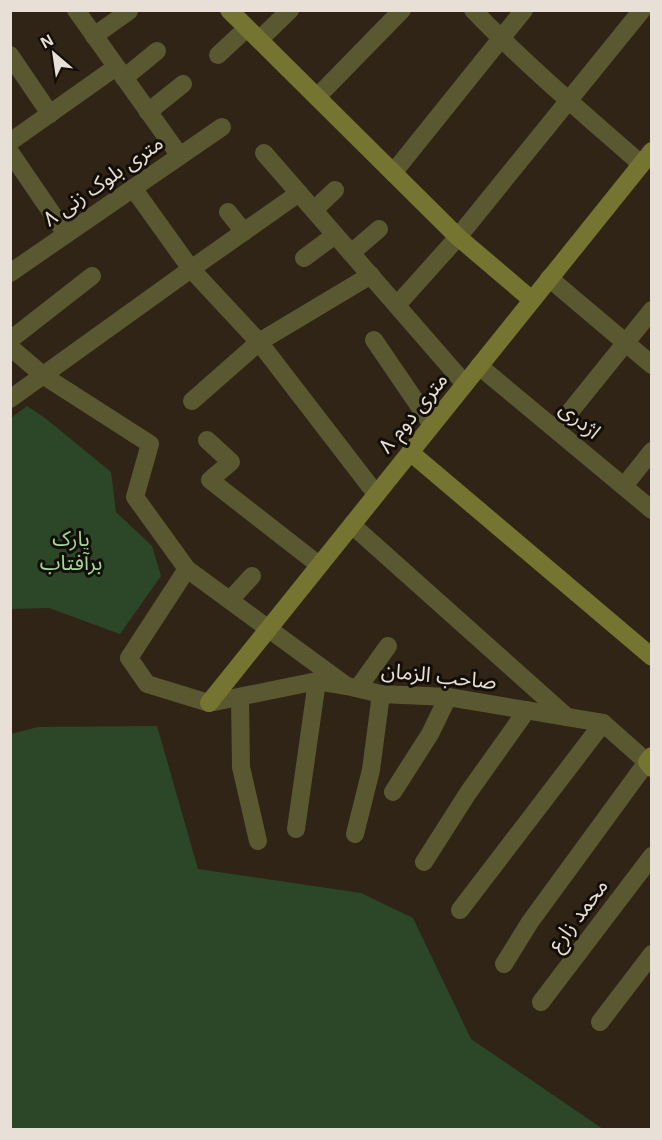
<svg xmlns="http://www.w3.org/2000/svg" width="662" height="1140" viewBox="0 0 662 1140" font-family="Arial,'Noto Sans Arabic',sans-serif">
<rect width="100%" height="100%" fill="#302416"/>
<!-- green -->
<g fill="#2b4728">
<polygon points="27,406 45,418 111,472 116,512 152,546 161,576 120,634 49,608 11,609 11,418"/>
<polygon points="157,726 198,869 361,893 413,918 471,1039 603,1129 11,1129 11,734 38,727"/>
</g>
<g fill="none" stroke-linecap="round" stroke-linejoin="round">
<!-- street -->
<g stroke="#5a5831" stroke-width="18">
<polyline points="76,10 180,156"/>
<path d="M 473,10 C 526,65 584,114 641,164"/>
<polyline points="94,36 129,11"/>
<polyline points="259,40 290,10"/>
<polyline points="10,55 50,114"/>
<polyline points="218,55 247,28"/>
<polyline points="124,78 157,51"/>
<polyline points="317,97 402,10"/>
<polyline points="148,112 183,84"/>
<polyline points="10,142 116,67"/>
<polyline points="10,152 66,234"/>
<polyline points="264,153 465,384"/>
<polyline points="393,173 524,10"/>
<polyline points="133,188 191,269 259,342 376,494"/>
<polyline points="314,210 335,190"/>
<polyline points="228,212 244,232"/>
<polyline points="351,253 379,229"/>
<polyline points="304,258 335,235"/>
<polyline points="10,273 222,127"/>
<polyline points="549,278 652,365"/>
<polyline points="397,305 458,237 642,10"/>
<polyline points="10,340 92,276"/>
<polyline points="374,340 432,425"/>
<polyline points="10,347 44,376 150,444 135,497 187,569 344,684"/>
<polyline points="479,366 652,510"/>
<polyline points="10,399 191,269 299,193"/>
<polyline points="192,401 259,342 371,275"/>
<polyline points="556,429 652,310"/>
<polyline points="207,440 231,462 210,480 319,565"/>
<polyline points="624,486 652,451"/>
<polyline points="352,525 567,717"/>
<polyline points="187,569 129,658 147,684 209,703 317,681 347,686 381,694 448,697 603,723 647,762 530,922 504,964"/>
<polyline points="230,600 252,576"/>
<polyline points="358,688 388,646"/>
<polyline points="240,698 241,767 258,841"/>
<polyline points="393,792 430,734 448,697"/>
<polyline points="296,829 317,681"/>
<polyline points="355,834 371,770 381,694"/>
<polyline points="424,862 468,793 527,710"/>
<polyline points="460,910 603,723"/>
<polyline points="541,1002 652,856"/>
<polyline points="600,1022 652,954"/>
</g>
<!-- secondary -->
<g stroke="#767431" stroke-width="18">
<polyline points="229,10 458,237 532,300"/>
<polyline points="410,452 652,657"/>
<polyline points="209,703 652,151"/>
<polyline points="652,756 647,762 652,768"/>
</g>
</g>
<g text-anchor="middle" stroke-width="6" stroke-linejoin="round" paint-order="stroke">
<!-- street labels -->
<g font-size="21" fill="#e8e0d7" stroke="#140e08">
<text transform="translate(103 181) rotate(-35)" y="7">۸ متری بلوک زنی</text>
<text transform="translate(413 413) rotate(-51)" y="7">۸ متری دوم</text>
<text transform="translate(580 420) rotate(40)" y="7">اژدری</text>
<text transform="translate(439 676) rotate(6)" y="7">صاحب الزمان</text>
<text transform="translate(578 915) rotate(-53)" y="7">محمد زارع</text>
</g>
<!-- park labels -->
<g font-size="21" fill="#a2d89b" stroke="#140e08">
<text x="71" y="546">پارک<tspan x="71" dy="24">برآفتاب</tspan></text>
</g>
</g>
<!-- border -->
<rect width="662" height="1140" fill="none" stroke="#e8e0d7" stroke-width="24"/>
<!-- north arrow -->
<g transform="translate(54 54) rotate(331)" stroke="#140e08" stroke-width="4.5" paint-order="stroke">
<path d="M0-4.5L10 22L0 15L-10 22Z" fill="#e8e0d7"/>
<text y="-9" font-size="16" font-weight="bold" text-anchor="middle" fill="#e8e0d7">N</text>
</g>
</svg>
